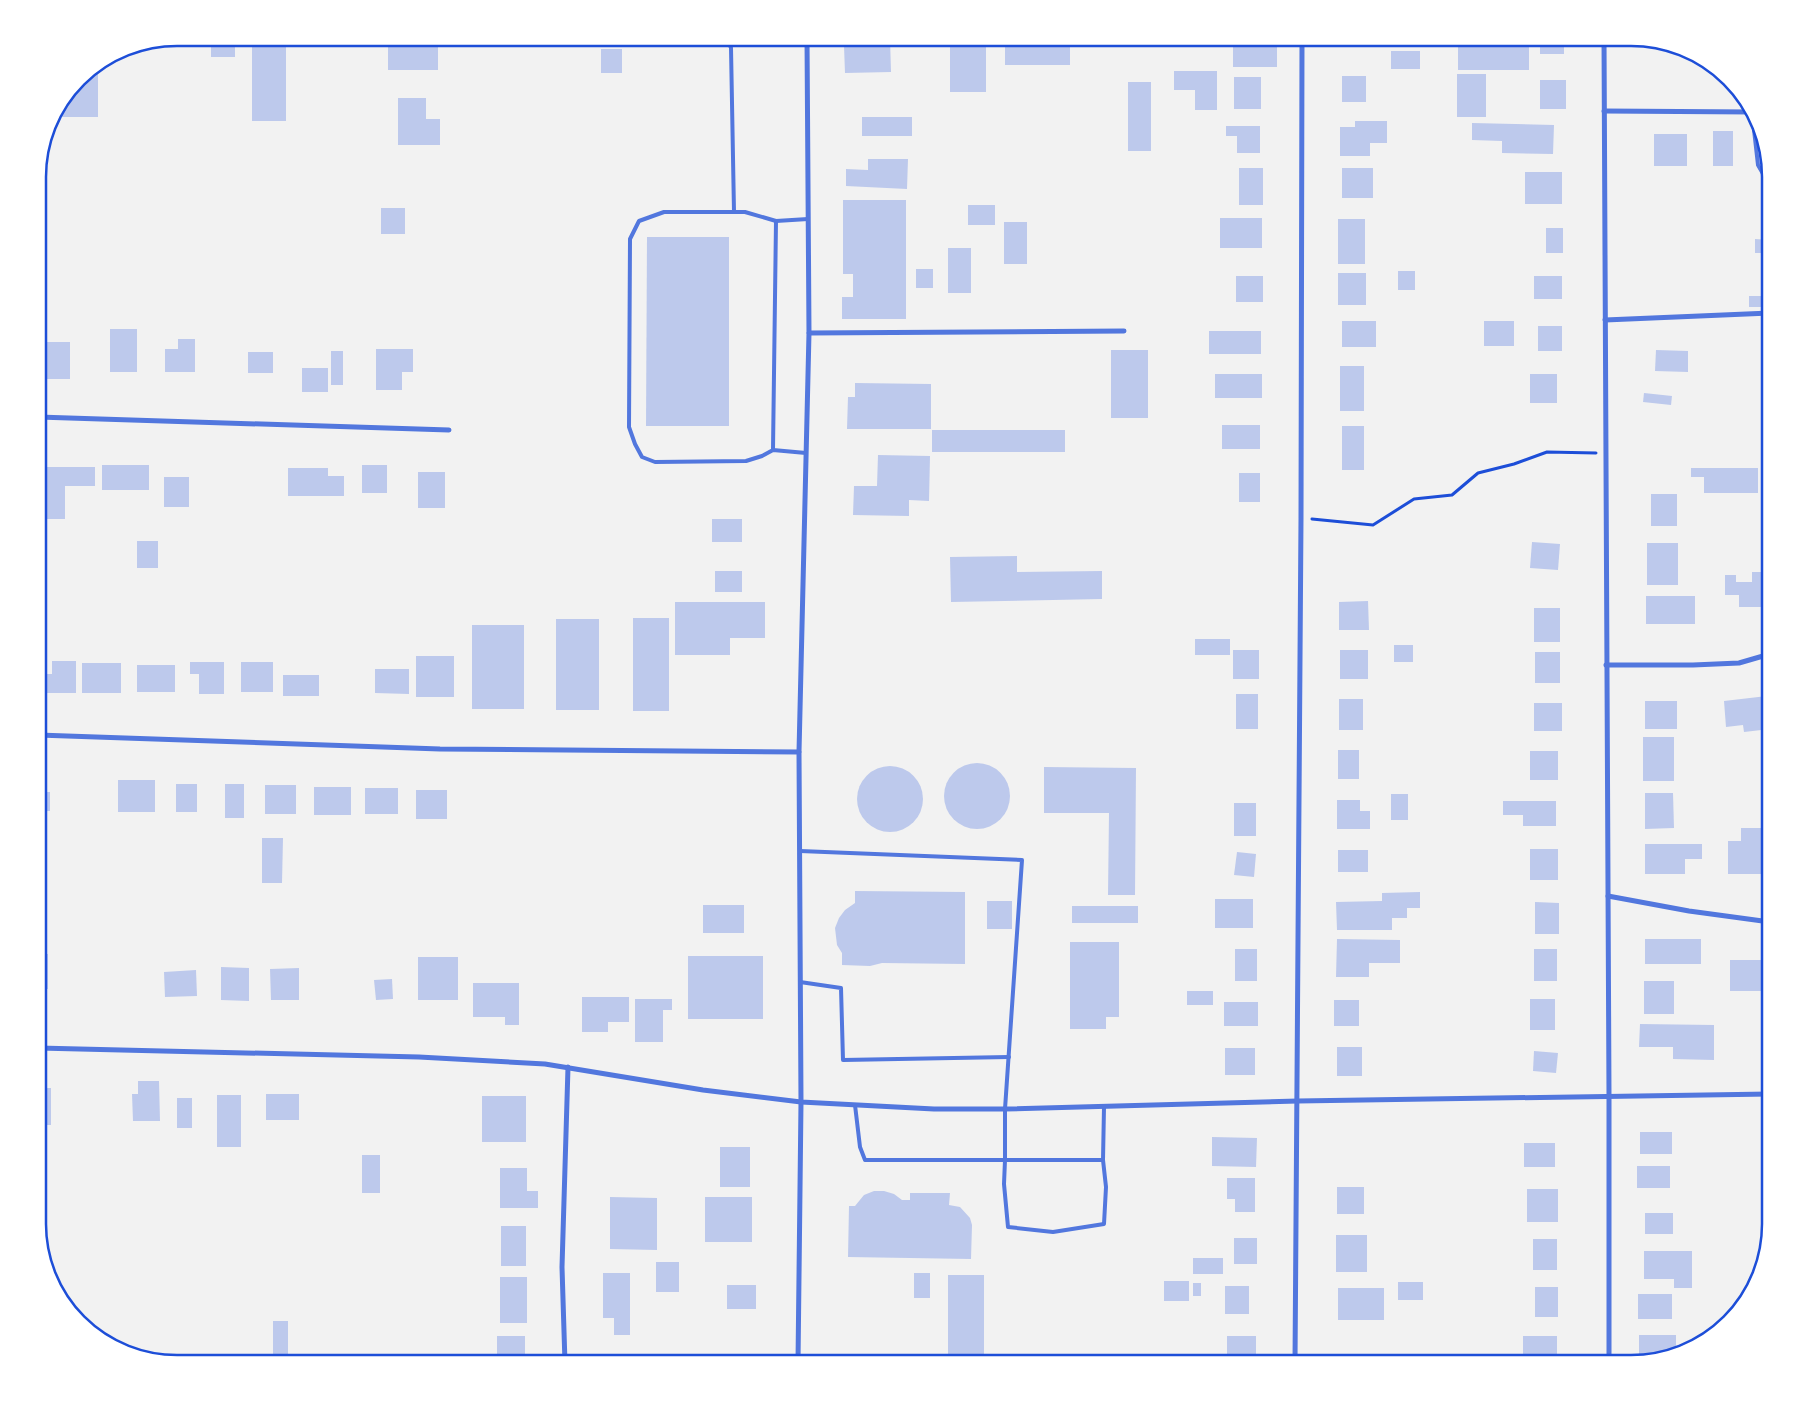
<svg xmlns="http://www.w3.org/2000/svg" width="1808" height="1401" viewBox="0 0 1808 1401" font-family="'Exo 2',sans-serif">
<rect width="100%" height="100%" fill="#f2f2f2"/>
<!-- building -->
<g fill="#bdc9ec">
<rect x="211" y="38" width="24" height="19"/>
<rect x="252" y="38" width="34" height="83"/>
<polygon points="871,38 890,38 891,72 845,73 844,46 871,45"/>
<rect x="950" y="38" width="36" height="54"/>
<rect x="1005" y="38" width="65" height="27"/>
<rect x="1458" y="38" width="71" height="32"/>
<rect x="1540" y="38" width="24" height="16"/>
<rect x="388" y="40" width="50" height="30"/>
<polygon points="1233,45 1277,46 1277,67 1233,67"/>
<rect x="601" y="49" width="21" height="24"/>
<rect x="1391" y="51" width="29" height="18"/>
<polygon points="98,64 98,117 52,117 85,72"/>
<polygon points="1174,71 1217,71 1217,110 1195,110 1195,90 1174,90"/>
<rect x="1457" y="74" width="29" height="43"/>
<rect x="1342" y="76" width="24" height="26"/>
<rect x="1234" y="77" width="27" height="32"/>
<rect x="1540" y="80" width="26" height="29"/>
<rect x="1128" y="82" width="23" height="69"/>
<polygon points="398,98 426,98 426,119 440,119 440,145 398,145"/>
<rect x="862" y="117" width="50" height="19"/>
<polygon points="1355,121 1387,121 1387,143 1370,143 1370,156 1340,156 1340,127 1355,127"/>
<polygon points="1472,123 1554,125 1553,154 1502,153 1502,141 1472,140"/>
<polygon points="1226,126 1260,126 1260,153 1237,153 1237,136 1226,136"/>
<rect x="1713" y="131" width="20" height="35"/>
<rect x="1654" y="134" width="33" height="32"/>
<polygon points="46,137 46,269 38,269 38,168"/>
<polygon points="868,159 908,159 907,189 846,186 846,169 868,170"/>
<rect x="1239" y="168" width="24" height="37"/>
<rect x="1342" y="168" width="31" height="30"/>
<rect x="1525" y="172" width="37" height="32"/>
<polygon points="843,200 906,200 906,319 842,319 842,297 853,297 853,274 843,274"/>
<rect x="968" y="205" width="27" height="20"/>
<rect x="381" y="208" width="24" height="26"/>
<rect x="1220" y="218" width="42" height="30"/>
<rect x="1338" y="219" width="27" height="45"/>
<rect x="1004" y="222" width="23" height="42"/>
<rect x="1546" y="228" width="17" height="25"/>
<polygon points="647,237 729,237 729,426 646,426"/>
<polygon points="1755,239 1770,240 1770,253 1755,253"/>
<rect x="948" y="248" width="23" height="45"/>
<rect x="916" y="269" width="17" height="19"/>
<rect x="1398" y="271" width="17" height="19"/>
<rect x="1338" y="273" width="28" height="32"/>
<rect x="1236" y="276" width="27" height="26"/>
<rect x="1534" y="276" width="28" height="23"/>
<rect x="1749" y="296" width="21" height="11"/>
<rect x="1342" y="321" width="34" height="26"/>
<rect x="1484" y="321" width="30" height="25"/>
<rect x="1538" y="326" width="24" height="25"/>
<rect x="110" y="329" width="27" height="43"/>
<rect x="1209" y="331" width="52" height="23"/>
<polygon points="1765,334 1770,334 1770,372 1763,372"/>
<polygon points="178,339 195,339 195,372 165,372 165,349 178,349"/>
<rect x="45" y="342" width="25" height="37"/>
<polygon points="376,349 413,349 413,372 402,372 402,390 376,390"/>
<rect x="1111" y="350" width="37" height="68"/>
<polygon points="1656,350 1688,351 1688,372 1655,371"/>
<rect x="331" y="351" width="12" height="34"/>
<rect x="248" y="352" width="25" height="21"/>
<rect x="1340" y="366" width="24" height="45"/>
<rect x="302" y="368" width="26" height="24"/>
<rect x="1215" y="374" width="47" height="24"/>
<rect x="1530" y="374" width="27" height="29"/>
<polygon points="855,383 931,384 931,429 847,429 848,397 855,397"/>
<polygon points="1644,393 1672,396 1671,405 1643,402"/>
<rect x="1222" y="425" width="38" height="24"/>
<rect x="1342" y="426" width="22" height="44"/>
<rect x="932" y="430" width="133" height="22"/>
<polygon points="878,455 930,456 929,501 909,500 909,516 853,515 854,486 877,486"/>
<rect x="102" y="465" width="47" height="25"/>
<rect x="362" y="465" width="25" height="28"/>
<polygon points="45,467 95,467 95,486 65,486 65,519 46,519"/>
<polygon points="288,468 328,468 328,476 344,476 344,496 288,496"/>
<polygon points="1691,468 1758,468 1758,493 1704,493 1704,477 1691,477"/>
<rect x="418" y="472" width="27" height="36"/>
<rect x="1239" y="473" width="21" height="29"/>
<rect x="164" y="477" width="25" height="30"/>
<rect x="1651" y="494" width="26" height="32"/>
<rect x="712" y="519" width="30" height="23"/>
<rect x="137" y="541" width="21" height="27"/>
<polygon points="1532,542 1560,544 1558,570 1530,568"/>
<rect x="1647" y="543" width="31" height="42"/>
<polygon points="1017,556 1017,572 1102,571 1102,599 951,602 950,557"/>
<rect x="715" y="571" width="27" height="21"/>
<polygon points="1752,572 1768,572 1768,607 1739,607 1739,595 1725,595 1725,575 1736,575 1736,582 1752,582"/>
<rect x="1646" y="596" width="49" height="28"/>
<polygon points="1368,601 1369,630 1339,630 1339,602"/>
<polygon points="675,602 765,602 765,638 730,638 730,655 675,655"/>
<rect x="1534" y="608" width="26" height="34"/>
<rect x="633" y="618" width="36" height="93"/>
<rect x="556" y="619" width="43" height="91"/>
<rect x="472" y="625" width="52" height="84"/>
<rect x="1195" y="639" width="35" height="16"/>
<rect x="1394" y="645" width="19" height="17"/>
<rect x="1233" y="650" width="26" height="29"/>
<rect x="1340" y="650" width="28" height="29"/>
<rect x="1535" y="652" width="25" height="31"/>
<rect x="416" y="656" width="38" height="41"/>
<polygon points="52,661 76,661 76,693 42,693 42,674 52,674"/>
<polygon points="190,662 224,662 224,694 199,694 199,674 190,674"/>
<rect x="241" y="662" width="32" height="30"/>
<rect x="82" y="663" width="39" height="30"/>
<rect x="137" y="665" width="38" height="27"/>
<polygon points="375,669 409,669 409,694 375,693"/>
<rect x="283" y="675" width="36" height="21"/>
<rect x="1236" y="694" width="22" height="35"/>
<polygon points="1767,696 1770,729 1744,732 1743,725 1726,727 1724,701"/>
<rect x="1339" y="699" width="24" height="31"/>
<rect x="1645" y="701" width="32" height="28"/>
<rect x="1534" y="703" width="28" height="28"/>
<rect x="1643" y="737" width="31" height="44"/>
<rect x="1338" y="750" width="21" height="29"/>
<rect x="1530" y="751" width="28" height="29"/>
<circle cx="977" cy="796" r="33"/>
<circle cx="890" cy="799" r="33"/>
<polygon points="1044,767 1136,768 1135,895 1108,895 1109,813 1044,813"/>
<rect x="118" y="780" width="37" height="32"/>
<rect x="176" y="784" width="21" height="28"/>
<rect x="225" y="784" width="19" height="34"/>
<rect x="265" y="785" width="31" height="29"/>
<rect x="314" y="787" width="37" height="28"/>
<rect x="365" y="788" width="33" height="26"/>
<rect x="416" y="790" width="31" height="29"/>
<rect x="38" y="792" width="12" height="19"/>
<polygon points="1645,793 1673,793 1674,828 1645,829"/>
<rect x="1391" y="794" width="17" height="26"/>
<polygon points="1337,800 1360,800 1360,811 1370,811 1370,829 1337,829"/>
<polygon points="1503,801 1556,801 1556,826 1523,826 1523,815 1503,815"/>
<rect x="1234" y="803" width="22" height="33"/>
<polygon points="1741,828 1767,828 1767,874 1728,874 1728,841 1741,841"/>
<polygon points="262,838 283,838 282,883 262,883"/>
<polygon points="1645,844 1702,844 1702,859 1685,859 1685,874 1645,874"/>
<rect x="1530" y="849" width="28" height="31"/>
<rect x="1338" y="850" width="30" height="22"/>
<polygon points="1237,852 1256,854 1254,877 1234,875"/>
<polygon points="855,891 965,892 965,964 882,963 870,966 842,965 842,953 837,945 835,928 839,918 845,910 855,903"/>
<polygon points="1420,892 1420,908 1407,908 1407,918 1392,918 1392,930 1337,930 1336,902 1382,901 1382,893"/>
<rect x="1215" y="899" width="38" height="29"/>
<rect x="987" y="901" width="25" height="28"/>
<polygon points="1535,902 1559,903 1559,934 1535,934"/>
<rect x="703" y="905" width="41" height="28"/>
<rect x="1072" y="906" width="66" height="17"/>
<polygon points="1337,939 1400,940 1400,963 1369,963 1369,977 1336,977"/>
<rect x="1645" y="939" width="56" height="25"/>
<polygon points="1070,942 1119,942 1119,1017 1106,1017 1106,1029 1070,1029"/>
<rect x="1235" y="949" width="22" height="32"/>
<rect x="1534" y="949" width="23" height="32"/>
<rect x="38" y="954" width="10" height="35"/>
<rect x="688" y="956" width="75" height="63"/>
<rect x="418" y="957" width="40" height="43"/>
<rect x="1730" y="960" width="34" height="31"/>
<polygon points="221,967 249,968 249,1001 221,1000"/>
<polygon points="299,968 299,1000 271,1000 270,969"/>
<polygon points="196,970 197,996 165,997 164,972"/>
<polygon points="392,979 393,999 376,1000 374,980"/>
<rect x="1644" y="981" width="30" height="33"/>
<polygon points="473,983 519,983 519,1025 505,1025 505,1017 473,1017"/>
<rect x="1187" y="991" width="26" height="14"/>
<polygon points="582,997 629,997 629,1022 608,1022 608,1032 582,1032"/>
<polygon points="635,999 672,999 672,1010 663,1010 663,1042 635,1042"/>
<rect x="1530" y="999" width="25" height="31"/>
<rect x="1334" y="1000" width="25" height="26"/>
<rect x="1224" y="1002" width="34" height="24"/>
<polygon points="1640,1024 1714,1025 1714,1060 1673,1059 1673,1047 1639,1047"/>
<rect x="1337" y="1047" width="25" height="29"/>
<rect x="1225" y="1048" width="30" height="27"/>
<polygon points="1534,1051 1558,1053 1556,1073 1533,1071"/>
<polygon points="138,1081 159,1081 160,1121 133,1121 132,1094 138,1094"/>
<rect x="38" y="1088" width="13" height="37"/>
<rect x="266" y="1094" width="33" height="26"/>
<rect x="217" y="1095" width="24" height="52"/>
<rect x="482" y="1096" width="44" height="46"/>
<rect x="177" y="1098" width="15" height="30"/>
<rect x="1640" y="1132" width="32" height="22"/>
<polygon points="1212,1137 1257,1138 1256,1167 1212,1166"/>
<rect x="1524" y="1143" width="31" height="24"/>
<rect x="720" y="1147" width="30" height="40"/>
<rect x="362" y="1155" width="18" height="38"/>
<rect x="1637" y="1166" width="33" height="22"/>
<polygon points="500,1168 527,1168 527,1191 538,1191 538,1208 500,1208"/>
<polygon points="1227,1178 1255,1178 1255,1212 1235,1212 1235,1199 1227,1199"/>
<rect x="1337" y="1187" width="27" height="27"/>
<rect x="1527" y="1189" width="31" height="33"/>
<polygon points="874,1191 884,1191 894,1194 902,1200 910,1200 910,1193 950,1193 949,1205 960,1207 970,1218 972,1225 971,1259 848,1257 849,1206 855,1206 864,1195"/>
<polygon points="610,1197 657,1198 657,1250 610,1249"/>
<rect x="705" y="1197" width="47" height="45"/>
<rect x="1645" y="1213" width="28" height="21"/>
<rect x="501" y="1226" width="25" height="40"/>
<rect x="1336" y="1235" width="31" height="37"/>
<rect x="1234" y="1238" width="23" height="26"/>
<rect x="1533" y="1239" width="24" height="31"/>
<polygon points="1644,1251 1692,1251 1692,1288 1674,1288 1674,1279 1644,1279"/>
<rect x="1193" y="1258" width="30" height="16"/>
<rect x="656" y="1262" width="23" height="30"/>
<polygon points="603,1273 630,1273 630,1335 614,1335 614,1318 603,1318"/>
<rect x="914" y="1273" width="16" height="25"/>
<rect x="948" y="1275" width="36" height="84"/>
<rect x="500" y="1277" width="27" height="46"/>
<rect x="1164" y="1281" width="25" height="20"/>
<rect x="1398" y="1282" width="25" height="18"/>
<rect x="1193" y="1283" width="8" height="13"/>
<rect x="727" y="1285" width="29" height="24"/>
<rect x="1225" y="1286" width="24" height="28"/>
<rect x="1535" y="1287" width="23" height="30"/>
<rect x="1338" y="1288" width="46" height="32"/>
<rect x="1638" y="1294" width="34" height="25"/>
<rect x="273" y="1321" width="15" height="34"/>
<polygon points="1639,1335 1676,1335 1676,1353 1655,1358 1639,1358"/>
<rect x="497" y="1336" width="28" height="27"/>
<rect x="1227" y="1336" width="29" height="27"/>
<rect x="1523" y="1336" width="34" height="27"/>
</g>
<g fill="none" stroke-linecap="round" stroke-linejoin="round">
<!-- path -->
<polyline stroke="#1d4ed8" stroke-width="3" points="1312,519 1373,525 1414,499 1452,495 1478,473 1514,464 1547,452 1596,453"/>
<!-- service -->
<g stroke="#5277de" stroke-width="4">
<polyline points="727,38 731,48 734,212"/>
<polyline points="1752,112 1758,165 1770,186"/>
<polyline points="773,450 776,221"/>
<polyline points="806,453 773,450 762,456 746,461 655,462 642,457 635,444 629,427 630,239 639,221 664,212 745,212 776,221 808,219"/>
<polyline points="800,851 1022,860 1005,1109 1005,1160 865,1160 860,1147 855,1105"/>
<polyline points="800,982 841,988 843,1060 1009,1057"/>
<polyline points="1103,1160 1106,1187 1104,1224 1053,1232 1008,1227 1004,1184 1005,1160 1103,1160 1104,1107"/>
</g>
<!-- minor -->
<g stroke="#5277de" stroke-width="5">
<polyline points="1604,38 1609,1096 1609,1363"/>
<polyline points="1604,111 1753,112"/>
<polyline points="1605,320 1770,313"/>
<polyline points="809,333 1124,331"/>
<polyline points="38,417 449,430"/>
<polyline points="1606,665 1693,665 1739,663 1770,654"/>
<polyline points="38,735 440,749 799,752"/>
<polyline points="1608,896 1689,911 1770,922"/>
<polyline points="38,1048 419,1057 545,1064 703,1090 801,1102 934,1109 1005,1109 1298,1101 1770,1094"/>
<polyline points="565,1363 562,1267 568,1067"/>
<polyline points="798,1363 801,1102 799,752 809,333 807,38"/>
<polyline points="1295,1363 1301,518 1302,38"/>
</g>
</g>
<!-- crop -->
<path d="M0 0H1808V1401H0ZM177 46H1631A131 131 0 0 1 1762 177V1224A131 131 0 0 1 1631 1355H177A131 131 0 0 1 46 1224V177A131 131 0 0 1 177 46Z" fill="#fff" fill-rule="evenodd"/>
<path fill="none" stroke="#1d4ed8" stroke-width="2.5" d="M177 46H1631A131 131 0 0 1 1762 177V1224A131 131 0 0 1 1631 1355H177A131 131 0 0 1 46 1224V177A131 131 0 0 1 177 46Z"/>
</svg>
